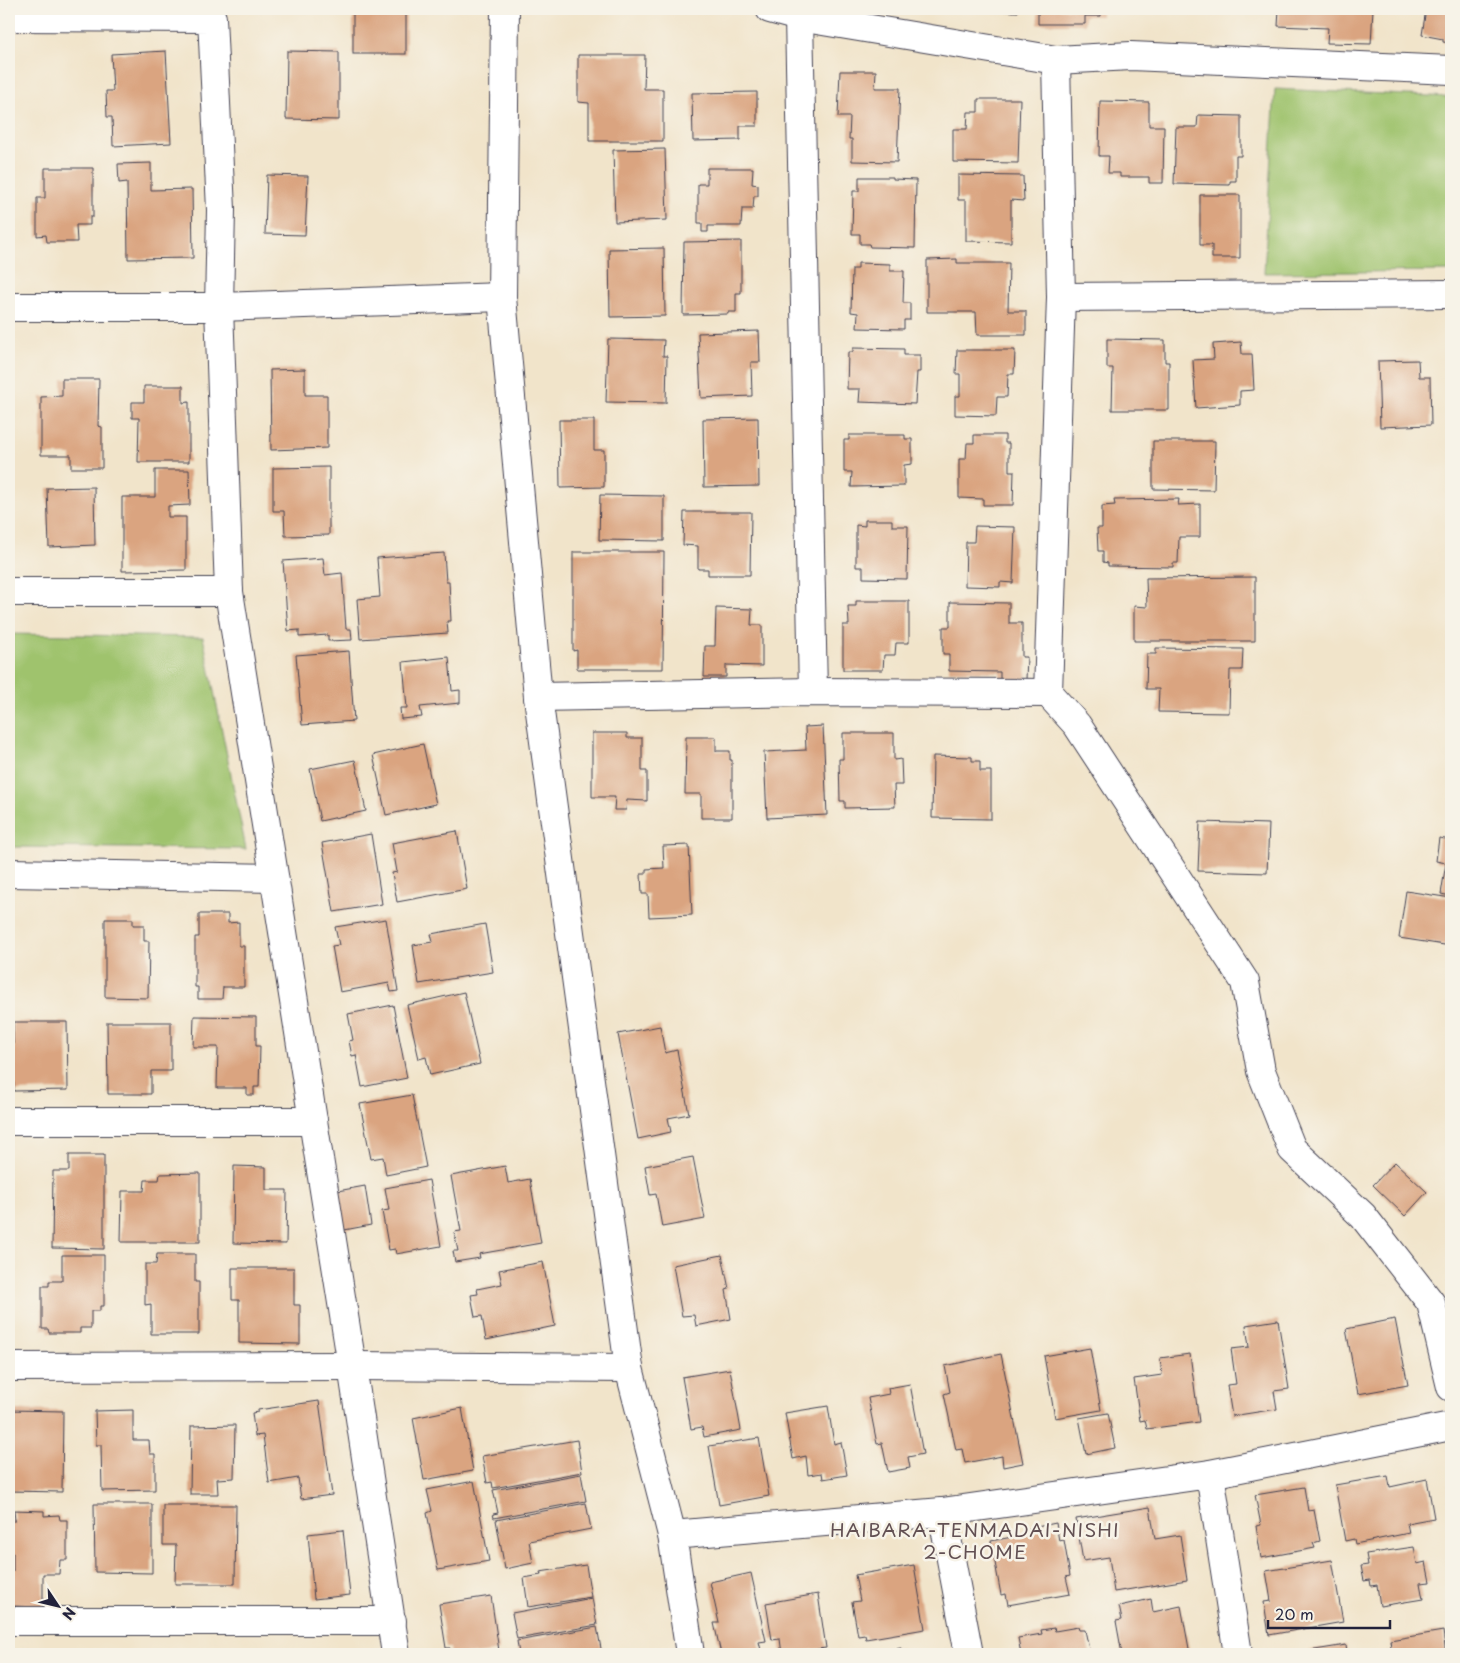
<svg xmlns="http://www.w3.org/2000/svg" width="1460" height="1663" viewBox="0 0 1460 1663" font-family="'Playpen Sans',sans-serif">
<rect width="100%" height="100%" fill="#f7f3e8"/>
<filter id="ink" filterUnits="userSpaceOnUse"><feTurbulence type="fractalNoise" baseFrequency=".02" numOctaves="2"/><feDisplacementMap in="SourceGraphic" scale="10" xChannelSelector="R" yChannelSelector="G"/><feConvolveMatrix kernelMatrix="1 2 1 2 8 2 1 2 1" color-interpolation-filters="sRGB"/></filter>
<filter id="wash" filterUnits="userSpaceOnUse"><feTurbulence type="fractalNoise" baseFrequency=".0096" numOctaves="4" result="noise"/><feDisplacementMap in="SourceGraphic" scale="20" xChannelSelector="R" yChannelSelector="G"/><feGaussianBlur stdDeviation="1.12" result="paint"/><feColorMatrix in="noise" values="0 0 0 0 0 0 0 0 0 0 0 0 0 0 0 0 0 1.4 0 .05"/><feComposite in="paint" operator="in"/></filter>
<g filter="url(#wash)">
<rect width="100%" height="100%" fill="#f1e4ca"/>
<!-- green -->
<g fill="#9fc36d" stroke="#607254">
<polygon points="1275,89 1451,97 1451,271 1264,273"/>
<polygon points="9,634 203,637 246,849 9,847"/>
</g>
<g id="blocks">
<!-- building -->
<g fill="#daa480">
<rect x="353" y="9" width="53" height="45"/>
<polygon points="960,9 1019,9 1018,12 960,10"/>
<polygon points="1038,9 1101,9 1101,16 1085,16 1085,24 1038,24"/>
<polygon points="1279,9 1373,9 1371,44 1327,43 1328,28 1278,26"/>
<polygon points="1426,9 1451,9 1451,43 1443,42 1443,39 1422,35"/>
<polygon points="166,51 171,143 113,146 112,117 107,117 106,91 113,91 111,54"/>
<polygon points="287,51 339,52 339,120 286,119"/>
<polygon points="578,55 645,55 644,89 663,89 663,141 589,141 589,103 578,102"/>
<polygon points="840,71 876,71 875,88 900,88 897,162 852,161 852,139 849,139 850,117 838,117"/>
<polygon points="757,92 757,126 740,126 740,140 693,141 692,93"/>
<polygon points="978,99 1020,99 1018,163 953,162 953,129 967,129 968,112 978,112"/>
<polygon points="1100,101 1149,102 1149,126 1164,126 1163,183 1149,183 1149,177 1120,177 1120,173 1108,173 1109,156 1099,156"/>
<polygon points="1198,115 1241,116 1241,156 1236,156 1236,181 1230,181 1230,185 1174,184 1176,127 1197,127"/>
<polygon points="665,149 667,220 615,222 613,150"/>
<polygon points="151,163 151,190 192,189 193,258 128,259 127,182 119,183 118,164"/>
<polygon points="45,168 93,168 93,217 90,217 90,225 76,225 77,242 47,242 46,235 37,236 37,198 45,198"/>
<polygon points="707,168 753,168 752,184 758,185 758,196 754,196 753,209 742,209 741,226 708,226 708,232 702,232 702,223 698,223 698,184 707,184"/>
<polygon points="267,175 308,176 305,235 265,234"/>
<polygon points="958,175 1023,176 1024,201 1011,200 1011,242 966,241 966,200 958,200"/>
<polygon points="859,177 893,177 893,179 916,180 915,248 870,247 869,244 860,244 860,234 852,234 853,191 859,191"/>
<polygon points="1200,195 1240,195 1240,258 1212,258 1212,245 1200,245"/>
<polygon points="741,241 741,293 736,293 736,312 728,312 728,314 683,315 684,242"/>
<polygon points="664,248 665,316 610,317 609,249"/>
<polygon points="957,259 957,263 1009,263 1008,311 1026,311 1026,335 977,335 976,312 927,312 927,260"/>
<polygon points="858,263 890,264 890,271 904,271 903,303 910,303 910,320 904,320 904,329 857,328 858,313 851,312 852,269 858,269"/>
<polygon points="759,331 760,362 751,362 752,396 701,398 698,333"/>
<polygon points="608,339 664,340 663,356 667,356 666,403 606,402"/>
<polygon points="1107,339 1165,340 1165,362 1169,362 1169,410 1112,410 1113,368 1107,368"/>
<polygon points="1241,342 1242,354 1252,354 1254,390 1240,391 1240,405 1196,408 1193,360 1214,359 1213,344"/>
<polygon points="853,348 904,349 904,355 920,355 920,372 917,372 915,404 859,402 860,389 847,389 848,352 853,352"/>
<polygon points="957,350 1015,350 1014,374 1008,374 1007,397 997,397 996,416 955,415 955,396 960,396 960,374 956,374"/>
<polygon points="1418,360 1419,377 1430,377 1431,425 1380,427 1378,361"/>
<polygon points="305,369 305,395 327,395 327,448 271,450 270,370"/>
<polygon points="62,379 99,379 98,426 102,427 102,468 71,468 71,455 41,455 41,397 62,396"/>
<polygon points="144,386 183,386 183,403 189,402 189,462 138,462 139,418 132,418 132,402 144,402"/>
<polygon points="758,418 759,486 704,487 703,419"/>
<polygon points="559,420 594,420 594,450 604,450 604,487 560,488"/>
<polygon points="849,435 905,435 905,439 912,439 912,464 904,465 904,486 851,487 852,472 844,472 844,440 849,440"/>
<polygon points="974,435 1005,435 1005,443 1009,443 1009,471 1014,471 1013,505 983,505 983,499 959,498 959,459 966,459 967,443 974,443"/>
<polygon points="1153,441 1215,441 1214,490 1153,489"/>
<polygon points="329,467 329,535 285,536 284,511 273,511 273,468"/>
<polygon points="155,470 189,470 190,505 168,506 168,517 186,517 186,570 122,571 122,497 155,497"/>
<polygon points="94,487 95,545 49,547 47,488"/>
<polygon points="600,495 664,496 664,541 599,540"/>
<polygon points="1179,499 1178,505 1200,504 1200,537 1179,537 1178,563 1173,563 1173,567 1108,566 1108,563 1103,562 1103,551 1098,551 1097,528 1102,528 1102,506 1115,505 1114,500"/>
<polygon points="684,512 751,512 750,575 708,575 708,569 698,569 698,546 683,545"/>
<polygon points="865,520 892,520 892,526 908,526 907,579 863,578 863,567 856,567 856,525 865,526"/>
<polygon points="9,522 12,523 12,543 9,543"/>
<polygon points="975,526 1015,527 1013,583 1000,582 1000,587 965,586 966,542 974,542"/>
<polygon points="573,552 664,552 663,669 577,669 577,650 573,651"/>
<polygon points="444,553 446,582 449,582 451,621 447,621 448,633 360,639 357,599 380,597 377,558"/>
<polygon points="323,558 325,575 342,573 346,629 351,629 352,640 328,641 328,635 299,637 299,630 288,631 283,561"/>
<polygon points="1255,577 1255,641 1134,641 1134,606 1147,607 1146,578"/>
<polygon points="856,601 909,601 909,643 896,643 895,655 884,655 883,670 843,670 843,625 849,625 848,606 856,606"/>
<polygon points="950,602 1009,603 1009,623 1022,623 1022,657 1027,657 1026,679 1000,679 1000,672 949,671 949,654 943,654 943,627 950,627"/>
<polygon points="716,608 752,609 751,625 762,625 762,666 726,665 726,677 704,677 705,646 715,646"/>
<polygon points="1156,648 1243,649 1242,670 1230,670 1229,713 1158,712 1159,689 1146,689 1147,654 1156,654"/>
<polygon points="349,651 354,721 302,725 296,655"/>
<polygon points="449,657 452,691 460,690 460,703 420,707 422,717 401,719 400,708 407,708 403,662"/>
<polygon points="823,726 827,815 767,818 764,752 806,750 805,727"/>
<polygon points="592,733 627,733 627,738 642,738 642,771 647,771 647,801 627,800 626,810 614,810 615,797 592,797"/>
<polygon points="843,733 894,733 894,760 901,759 902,785 894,785 895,807 845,808 845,801 840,801 839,759 843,759"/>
<polygon points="686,737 716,737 716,751 730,751 730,760 732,760 732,818 701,818 701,794 685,794"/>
<polygon points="423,744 436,804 386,815 373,755"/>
<polygon points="933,756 972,757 972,761 980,761 980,771 991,771 991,819 932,818"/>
<polygon points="355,760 366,811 320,821 310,769"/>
<polygon points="1200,822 1269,824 1267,873 1198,871"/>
<polygon points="457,831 467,889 397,902 392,873 397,872 392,843"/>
<polygon points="371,834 382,904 334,912 322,843"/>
<polygon points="1439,838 1451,840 1451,896 1441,894 1446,863 1436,861"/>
<polygon points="689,845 692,915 649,917 648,894 642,894 641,874 646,874 646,869 664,868 663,846"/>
<polygon points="1406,891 1451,898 1451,946 1399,938"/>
<polygon points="199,914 228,914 228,923 239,922 239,946 244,946 244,987 223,987 222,999 198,999 198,987 195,987 195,937 199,937"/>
<polygon points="105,919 133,919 133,925 144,925 144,941 149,941 148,998 105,997"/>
<polygon points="386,919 398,991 391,992 389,983 340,992 332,946 339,945 335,927"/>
<polygon points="485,924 493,972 419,984 413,945 433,942 431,934"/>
<polygon points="464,992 480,1064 430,1075 426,1057 419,1059 407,1005"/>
<polygon points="393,1005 407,1078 362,1087 356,1055 352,1056 349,1041 353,1040 348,1014"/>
<polygon points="194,1016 256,1017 256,1046 260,1046 259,1087 254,1087 254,1095 247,1095 247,1088 217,1088 218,1047 193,1047"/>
<polygon points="13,1022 67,1022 68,1090 14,1091"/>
<polygon points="107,1022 171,1022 171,1071 151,1071 151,1094 108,1094"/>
<polygon points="660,1026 665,1053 677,1050 689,1114 668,1118 671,1132 638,1139 618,1034"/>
<polygon points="412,1095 426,1167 386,1175 383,1157 371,1159 360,1104"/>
<polygon points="69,1155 104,1155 104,1249 52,1248 53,1171 69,1171"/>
<polygon points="693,1157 705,1219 662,1227 656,1194 650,1195 645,1166"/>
<polygon points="1395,1162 1427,1192 1405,1216 1373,1185"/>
<polygon points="234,1166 266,1167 266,1190 287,1190 286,1244 233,1243"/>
<polygon points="505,1166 508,1183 530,1179 541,1243 479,1254 480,1258 455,1262 453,1251 458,1251 454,1232 461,1231 451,1176"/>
<polygon points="200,1173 200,1242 121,1242 122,1191 144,1191 145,1180 159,1180 160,1174"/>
<polygon points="429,1180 441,1246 396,1254 395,1249 389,1250 382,1211 389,1210 385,1188"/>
<polygon points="365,1186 371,1225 339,1231 332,1192"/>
<polygon points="157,1254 195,1254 195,1282 199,1282 199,1334 151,1334 151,1304 145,1305 145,1264 156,1264"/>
<polygon points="62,1255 104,1255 104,1306 100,1306 100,1311 91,1311 91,1328 80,1328 80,1333 49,1333 48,1329 42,1329 42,1286 49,1286 49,1281 62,1281"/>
<polygon points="722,1255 729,1289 726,1290 731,1319 696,1326 694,1315 682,1316 673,1265"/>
<polygon points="543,1262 555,1326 486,1340 482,1316 475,1317 471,1295 478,1294 477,1289 502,1284 499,1270"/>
<polygon points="232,1268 294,1268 294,1305 300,1305 300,1344 239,1343 239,1300 232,1300"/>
<polygon points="1395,1319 1408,1385 1358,1394 1346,1329"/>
<polygon points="1278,1320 1289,1389 1274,1391 1277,1409 1232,1416 1227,1385 1236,1384 1231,1349 1249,1347 1246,1325"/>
<polygon points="1090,1348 1101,1410 1055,1418 1044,1356"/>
<polygon points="1001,1354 1023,1463 1003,1467 1002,1456 965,1463 962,1449 956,1450 944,1394 950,1392 945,1366"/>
<polygon points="1190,1354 1199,1422 1147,1429 1145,1420 1140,1421 1134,1379 1162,1375 1160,1358"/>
<polygon points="730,1369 741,1430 704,1437 702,1427 691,1429 682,1377"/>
<polygon points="910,1384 923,1454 908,1457 910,1468 888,1472 882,1443 877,1444 868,1398 889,1394 888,1388"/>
<polygon points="319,1401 332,1495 301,1499 298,1478 269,1483 263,1435 255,1436 252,1413 258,1412 258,1410"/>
<polygon points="828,1406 834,1444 841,1442 847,1475 823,1479 822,1473 808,1475 806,1456 793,1459 785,1413"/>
<polygon points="462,1408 473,1471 424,1480 413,1418"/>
<polygon points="9,1410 63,1411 62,1492 9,1491"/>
<polygon points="133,1410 133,1440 149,1440 150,1454 155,1454 155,1490 102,1491 101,1445 96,1445 95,1411"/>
<polygon points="1108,1413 1115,1448 1086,1454 1079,1418"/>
<polygon points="235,1425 234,1478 217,1479 218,1494 190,1494 191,1426"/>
<polygon points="759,1438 769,1496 719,1505 709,1446"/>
<polygon points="577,1440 582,1472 493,1488 492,1482 487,1483 482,1456"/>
<polygon points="581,1474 586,1501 494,1518 493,1514 498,1513 493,1490"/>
<polygon points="1388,1476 1390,1487 1427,1479 1434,1518 1407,1523 1409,1533 1355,1544 1354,1539 1345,1541 1335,1485"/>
<polygon points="474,1481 489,1561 438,1570 427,1513 432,1511 427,1490"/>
<polygon points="1304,1487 1308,1511 1314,1510 1320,1541 1313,1543 1315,1548 1261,1558 1256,1526 1261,1525 1255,1495"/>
<polygon points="586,1503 591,1529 529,1541 533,1563 505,1569 496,1520"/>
<polygon points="94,1504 152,1504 152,1573 95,1572"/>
<polygon points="163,1505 236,1505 235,1584 175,1584 176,1545 163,1545"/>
<polygon points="1150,1507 1155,1539 1180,1535 1187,1580 1114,1592 1109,1557 1083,1561 1076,1519"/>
<polygon points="14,1510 44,1511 44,1516 59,1515 60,1520 67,1520 67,1560 60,1560 59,1574 43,1574 43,1607 9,1606 9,1571 13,1571 13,1553 9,1553 9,1521 15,1521"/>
<polygon points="1056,1523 1059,1541 1064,1540 1070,1576 1066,1577 1070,1594 1008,1605 1006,1594 1001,1595 991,1541 1028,1534 1027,1529"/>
<polygon points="343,1530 350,1595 314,1599 308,1534"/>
<polygon points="1414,1547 1417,1564 1426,1562 1430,1582 1420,1583 1423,1599 1380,1606 1377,1585 1371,1586 1370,1580 1364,1581 1361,1566 1368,1565 1366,1554"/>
<polygon points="1332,1560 1343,1622 1269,1635 1264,1602 1271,1601 1266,1571"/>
<polygon points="586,1565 591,1597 528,1607 524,1578 541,1575 540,1572"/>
<polygon points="914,1565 925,1629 866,1639 865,1635 858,1636 852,1602 860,1601 855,1575"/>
<polygon points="751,1573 766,1641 759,1642 762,1654 721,1654 714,1623 719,1623 710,1582"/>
<polygon points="818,1594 826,1648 782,1654 780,1639 772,1640 766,1603"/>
<polygon points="491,1596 499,1651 477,1654 451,1654 450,1648 446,1648 439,1604"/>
<polygon points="592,1598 597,1625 517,1639 512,1613"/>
<polygon points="1151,1599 1153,1612 1181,1606 1190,1654 1122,1654 1116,1621 1122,1620 1119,1606"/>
<polygon points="597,1627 602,1654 519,1654 517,1641"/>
<polygon points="1078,1627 1079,1630 1085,1630 1090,1654 1021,1654 1018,1638 1042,1634 1041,1630 1054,1628 1055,1631"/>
<polygon points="1443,1631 1446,1654 1392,1654 1390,1640"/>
<polygon points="1346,1645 1347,1654 1296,1654 1296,1653"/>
<polygon points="901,1648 902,1654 870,1654 870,1653"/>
</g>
</g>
</g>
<g filter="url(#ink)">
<use href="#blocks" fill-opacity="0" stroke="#413f50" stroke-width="1"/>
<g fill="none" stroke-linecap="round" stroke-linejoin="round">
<defs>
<g id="minor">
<polyline points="505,9 502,297 538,697 629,1368 672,1535 690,1654"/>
<polyline points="770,9 799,17 1056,60 1131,56 1451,70"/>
<polyline points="9,17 212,18 221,210 219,307 229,592 352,1366 396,1654"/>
<polyline points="799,17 813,692"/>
<polyline points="1056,60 1061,297 1048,693 1077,725 1245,982 1261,1071 1292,1149 1363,1216 1431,1303 1451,1387"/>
<polyline points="1061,297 1451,294"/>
<polyline points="9,307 219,307 502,297"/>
<polyline points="9,592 229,592"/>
<polyline points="538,697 813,692 1048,693"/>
<polyline points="9,873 274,878"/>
<polyline points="9,1121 313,1121"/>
<polyline points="9,1367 352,1366 629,1368"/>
<polyline points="1210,1474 1238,1654"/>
<polyline points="942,1512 969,1654"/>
<polyline points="672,1535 942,1512 1210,1474 1451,1426"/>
<polyline points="9,1621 392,1621"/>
</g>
</defs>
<!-- minor casing -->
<use href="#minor" stroke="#413f50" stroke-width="30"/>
<!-- minor -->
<use href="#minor" stroke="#fff" stroke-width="28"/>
</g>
</g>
<g text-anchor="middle" stroke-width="5" stroke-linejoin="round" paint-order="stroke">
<!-- neighbourhood labels -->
<g font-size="19" letter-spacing="1" fill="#625053" stroke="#f7f3e8">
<text x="975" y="1537">HAIBARA-TENMADAI-NISHI<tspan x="975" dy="22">2-CHOME</tspan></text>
</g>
</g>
<!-- margin -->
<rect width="1460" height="1663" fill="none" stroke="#f7f3e8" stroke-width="30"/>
<!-- north arrow -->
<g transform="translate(58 1606) rotate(125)" stroke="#f7f3e8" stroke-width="4" paint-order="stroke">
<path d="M0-4L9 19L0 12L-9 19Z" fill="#22223b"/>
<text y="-8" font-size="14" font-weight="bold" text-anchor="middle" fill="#22223b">N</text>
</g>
<!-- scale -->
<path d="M1268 1620v8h122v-8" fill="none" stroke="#22223b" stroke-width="2.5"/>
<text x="1275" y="1620" font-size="15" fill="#22223b" stroke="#f7f3e8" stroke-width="4" paint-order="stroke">20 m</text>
</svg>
